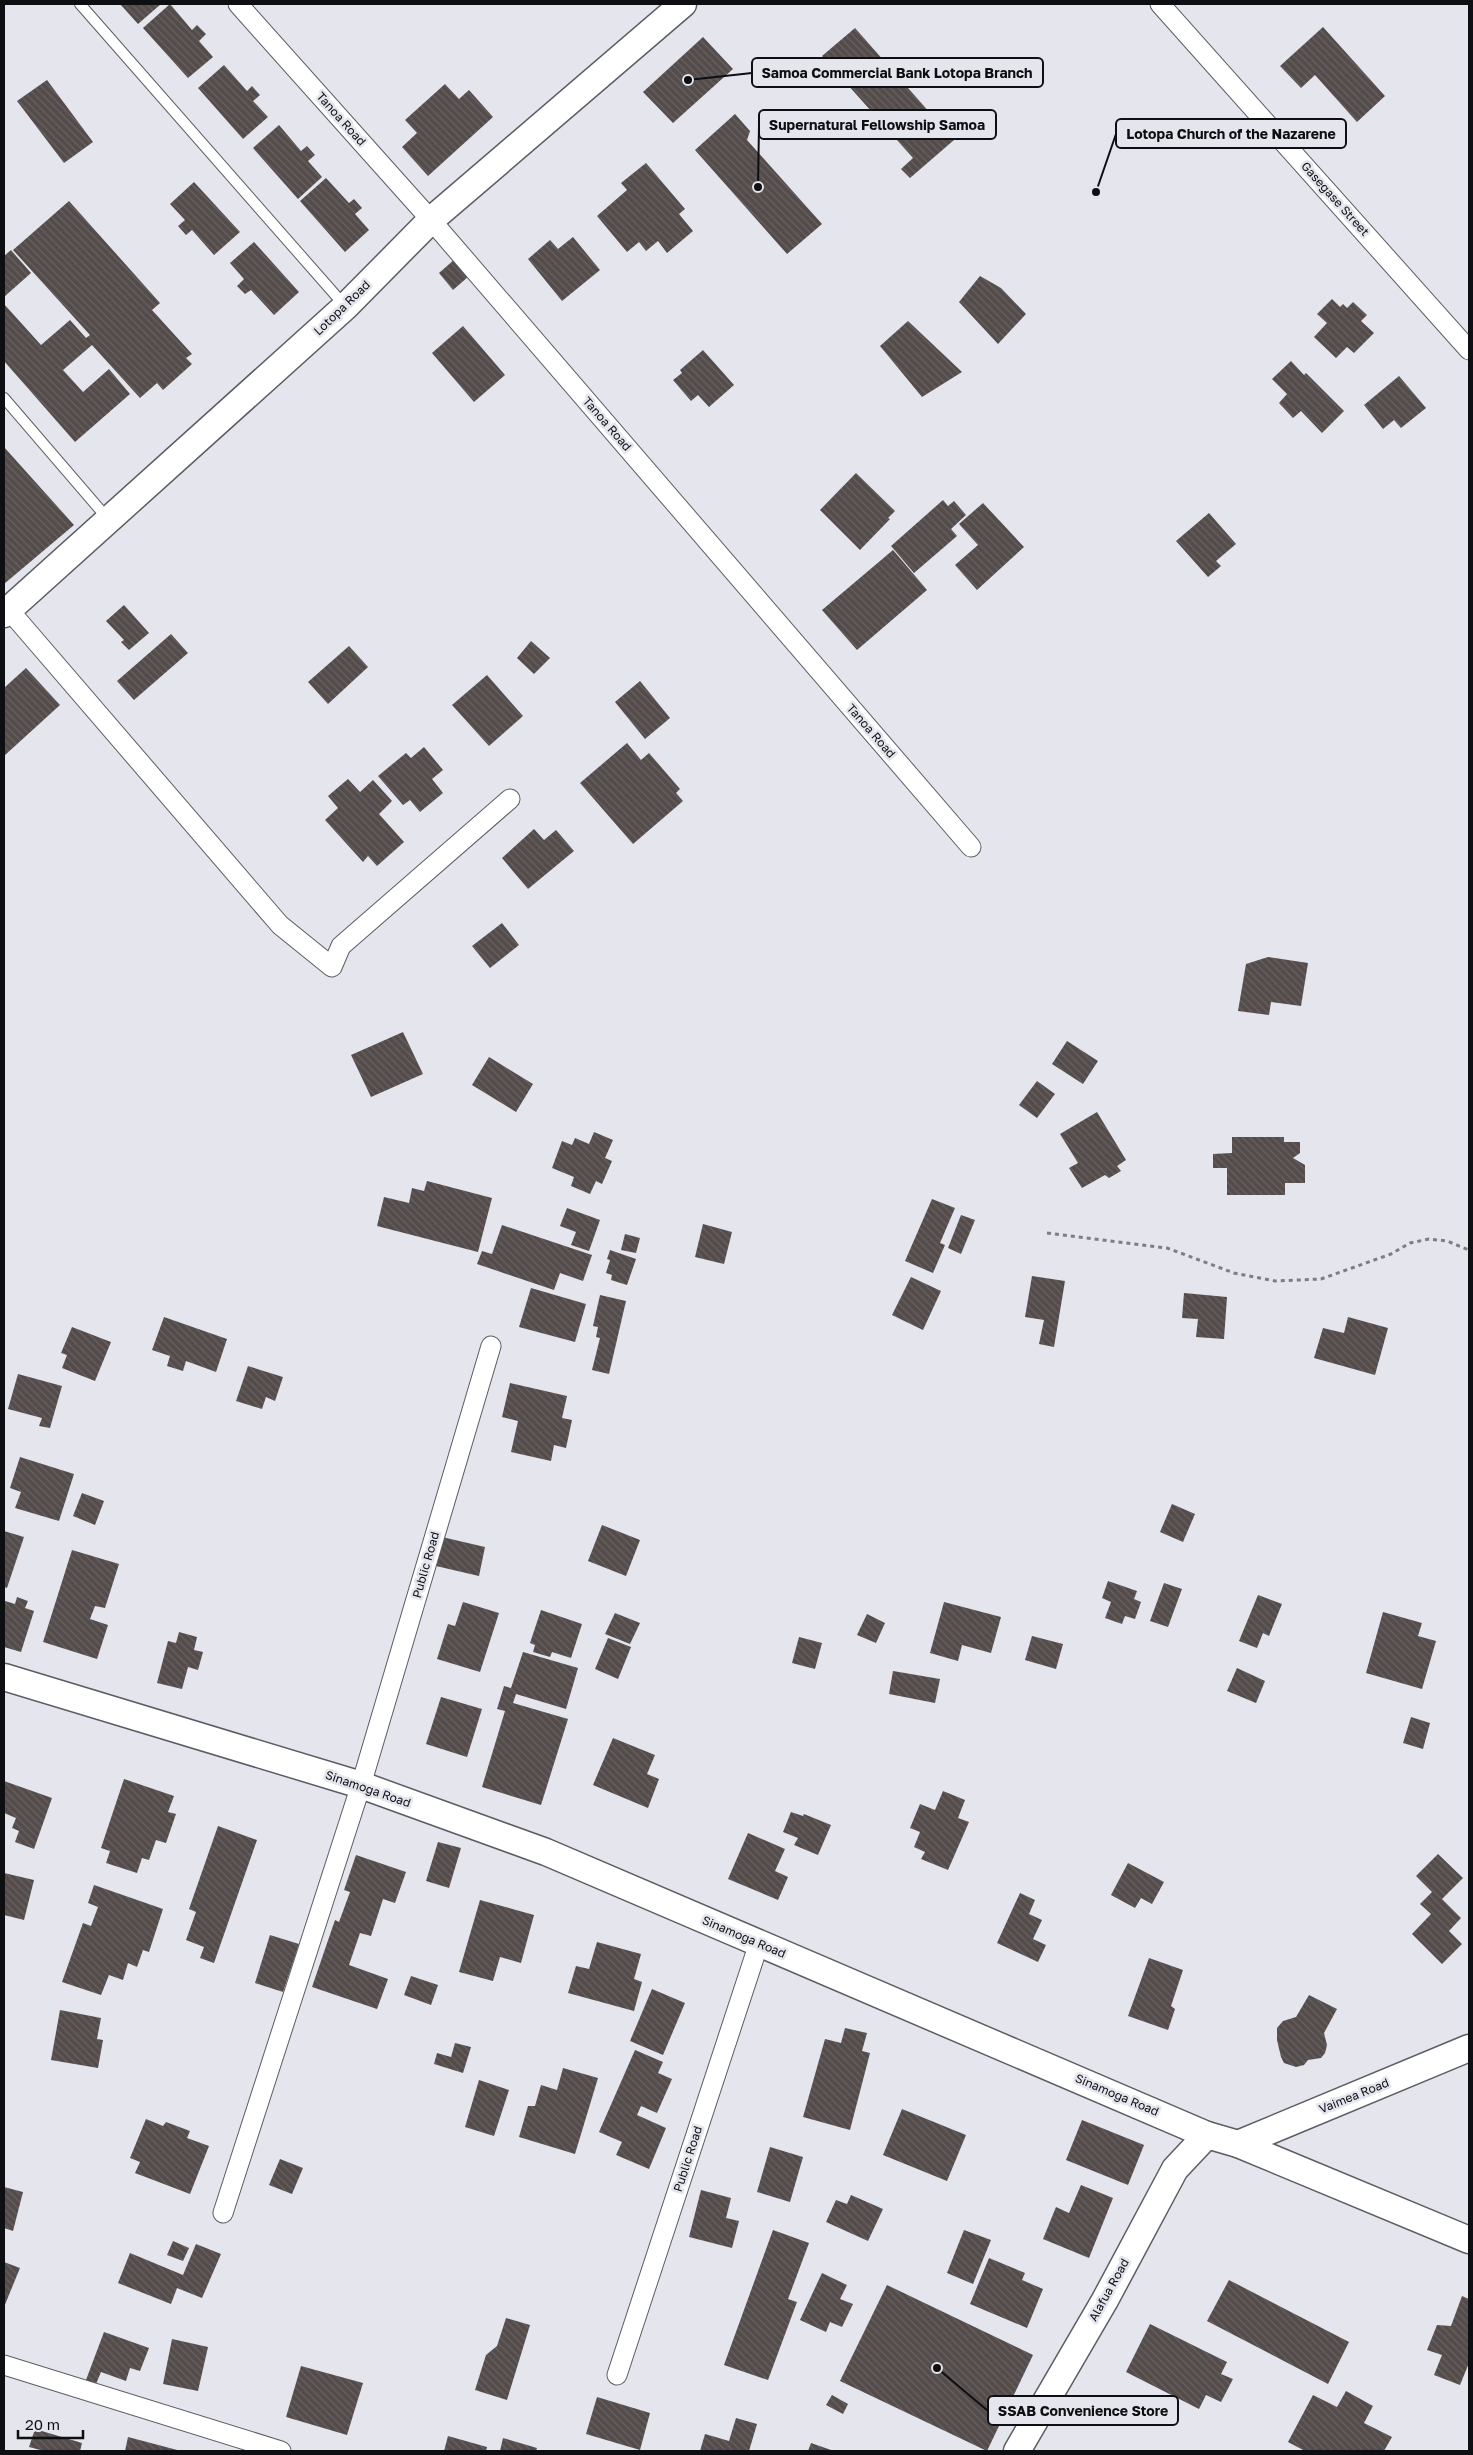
<svg xmlns="http://www.w3.org/2000/svg" width="1473" height="2455" viewBox="0 0 1473 2455" font-family="'Golos Text',sans-serif">
<defs>
<pattern id="building-back-hatch" width="6" height="6" patternUnits="userSpaceOnUse" patternTransform="scale(1.25)"><rect width="6" height="6" fill="#544c4b"/><path d="M-1 5l2 2M0 0l6 6M5-1l2 2" fill="none" stroke="#686161"/></pattern>
</defs>
<rect width="100%" height="100%" fill="#e4e5ed"/>
<!-- building -->
<g fill="url(#building-back-hatch)">
<polygon points="120,4 161,4 138,24"/>
<polygon points="170,4 192,30 197,25 206,34 199,41 213,57 188,78 143,28"/>
<polygon points="1323,27 1385,96 1357,122 1315,75 1301,88 1280,66"/>
<polygon points="855,28 954,140 910,178 901,169 913,158 822,56"/>
<polygon points="703,37 733,69 673,123 643,92"/>
<polygon points="224,65 247,91 252,86 260,95 253,101 268,117 243,139 198,88"/>
<polygon points="47,80 93,142 64,163 17,101"/>
<polygon points="445,84 459,99 469,90 493,117 428,176 402,147 417,133 405,120"/>
<polygon points="735,114 750,131 747,140 822,224 787,254 695,150"/>
<polygon points="279,125 301,151 307,146 315,155 308,161 322,177 298,199 253,148"/>
<polygon points="646,163 685,209 679,214 693,231 667,253 658,241 646,251 639,242 627,252 597,216 627,190 621,183"/>
<polygon points="326,178 349,203 354,199 362,208 355,214 369,230 345,252 300,201"/>
<polygon points="194,182 240,232 214,255 192,230 186,235 178,226 185,220 170,204"/>
<polygon points="69,201 160,303 152,310 192,354 186,358 192,364 163,390 157,383 140,398 92,345 63,370 83,392 109,369 130,394 75,442 4,361 4,304 41,345 70,320 86,338 90,335 13,250"/>
<polygon points="573,237 600,270 562,301 528,259 550,240 558,249"/>
<polygon points="254,242 299,292 274,315 251,290 245,294 237,286 244,279 230,263"/>
<polygon points="11,250 31,273 4,297 4,256"/>
<polygon points="455,259 469,276 453,290 439,273"/>
<polygon points="980,276 1001,288 1026,314 998,344 959,302"/>
<polygon points="1332,299 1340,307 1343,304 1347,308 1353,302 1367,315 1361,321 1374,333 1354,353 1347,347 1336,358 1314,337 1327,323 1317,314"/>
<polygon points="908,321 962,372 922,397 880,346"/>
<polygon points="463,326 505,375 474,402 432,353"/>
<polygon points="703,350 734,385 709,407 698,395 691,401 673,380 682,373 680,370"/>
<polygon points="1291,361 1304,375 1306,373 1344,411 1322,433 1301,411 1293,418 1279,403 1287,394 1272,379"/>
<polygon points="1399,376 1426,408 1401,428 1394,420 1383,429 1364,405"/>
<polygon points="4,447 74,525 4,584"/>
<polygon points="856,473 895,511 888,518 890,519 860,550 820,510"/>
<polygon points="943,500 948,506 954,501 966,515 951,529 957,536 914,573 891,546"/>
<polygon points="983,503 1024,547 977,590 955,565 978,545 959,524"/>
<polygon points="1209,513 1236,544 1216,561 1221,566 1208,577 1176,541"/>
<polygon points="893,550 927,590 857,650 822,610"/>
<polygon points="124,605 149,633 129,650 121,642 124,640 106,621"/>
<polygon points="171,634 188,653 134,700 117,681"/>
<polygon points="531,641 550,658 534,674 517,658"/>
<polygon points="349,646 368,667 328,704 308,682"/>
<polygon points="26,668 60,705 4,756 4,688"/>
<polygon points="487,675 523,716 489,746 452,705"/>
<polygon points="640,681 670,718 645,739 615,702"/>
<polygon points="627,743 641,760 649,753 680,789 676,793 683,801 633,844 580,783"/>
<polygon points="424,747 443,770 432,779 443,793 420,812 410,800 403,805 378,776 406,753 411,758"/>
<polygon points="348,779 360,792 373,780 392,801 379,814 404,842 377,866 368,856 363,862 325,820 338,808 328,796"/>
<polygon points="534,829 544,840 556,830 574,851 528,889 502,858"/>
<polygon points="502,923 519,945 490,968 472,946"/>
<polygon points="1268,957 1308,963 1301,1006 1271,1002 1269,1015 1238,1011 1246,964"/>
<polygon points="403,1032 423,1074 371,1097 351,1055"/>
<polygon points="1067,1041 1098,1061 1083,1084 1052,1064"/>
<polygon points="489,1057 533,1084 516,1112 472,1085"/>
<polygon points="1037,1081 1055,1094 1037,1118 1019,1105"/>
<polygon points="1097,1112 1126,1160 1117,1166 1121,1171 1109,1178 1105,1175 1082,1188 1069,1168 1078,1163 1060,1134"/>
<polygon points="594,1132 613,1140 605,1158 612,1161 602,1184 596,1181 590,1194 571,1186 574,1177 552,1168 562,1141 572,1145 575,1138 589,1144"/>
<polygon points="1232,1137 1284,1137 1284,1142 1300,1142 1300,1153 1293,1158 1305,1165 1305,1183 1285,1183 1285,1195 1227,1195 1227,1168 1213,1168 1213,1154 1232,1153"/>
<polygon points="427,1181 492,1198 478,1252 377,1226 384,1197 409,1203 412,1188 424,1191"/>
<polygon points="932,1199 955,1208 940,1243 945,1245 933,1273 905,1261"/>
<polygon points="567,1208 600,1220 589,1251 571,1245 576,1232 560,1226"/>
<polygon points="961,1215 975,1220 961,1254 948,1248"/>
<polygon points="703,1224 732,1232 724,1264 695,1257"/>
<polygon points="502,1225 592,1255 583,1281 560,1273 554,1290 477,1264 482,1251 492,1254"/>
<polygon points="625,1234 640,1238 636,1253 621,1250"/>
<polygon points="610,1250 636,1259 627,1285 611,1280 612,1275 606,1273 610,1260 607,1259"/>
<polygon points="1032,1276 1065,1281 1054,1347 1039,1344 1044,1320 1025,1317"/>
<polygon points="911,1277 941,1291 923,1330 892,1315"/>
<polygon points="531,1288 586,1304 575,1342 519,1327"/>
<polygon points="1184,1293 1227,1297 1224,1339 1196,1337 1198,1319 1182,1318"/>
<polygon points="600,1295 626,1301 609,1374 592,1370 600,1338 596,1337 598,1327 593,1326"/>
<polygon points="164,1317 227,1339 216,1372 186,1361 183,1371 167,1366 170,1356 152,1350"/>
<polygon points="1348,1317 1388,1328 1375,1375 1314,1358 1323,1328 1344,1333"/>
<polygon points="72,1327 111,1342 95,1381 62,1368 67,1355 61,1353"/>
<polygon points="248,1366 283,1377 275,1401 266,1397 262,1409 236,1401"/>
<polygon points="18,1374 62,1386 50,1428 39,1426 42,1418 8,1409"/>
<polygon points="510,1383 567,1396 562,1418 572,1420 566,1448 554,1445 551,1461 511,1452 518,1421 502,1417"/>
<polygon points="20,1457 74,1474 59,1521 15,1508 21,1492 10,1488"/>
<polygon points="82,1493 104,1501 95,1525 73,1516"/>
<polygon points="1172,1504 1195,1514 1183,1542 1160,1532"/>
<polygon points="602,1525 640,1540 626,1576 588,1561"/>
<polygon points="4,1531 24,1537 7,1588 4,1587"/>
<polygon points="442,1537 485,1547 479,1576 436,1566"/>
<polygon points="72,1550 119,1564 105,1608 95,1606 90,1619 108,1625 97,1659 43,1642"/>
<polygon points="1108,1581 1137,1591 1134,1599 1141,1602 1135,1619 1125,1616 1122,1624 1105,1618 1111,1602 1102,1598"/>
<polygon points="1164,1583 1182,1589 1168,1627 1150,1621"/>
<polygon points="1258,1595 1282,1604 1269,1636 1263,1633 1257,1648 1239,1641"/>
<polygon points="17,1597 28,1601 25,1608 34,1611 21,1652 4,1647 4,1604 5,1601 15,1604"/>
<polygon points="463,1602 499,1613 480,1672 437,1659 448,1624 455,1626"/>
<polygon points="944,1602 1001,1617 991,1653 962,1645 958,1661 930,1653"/>
<polygon points="541,1610 582,1624 571,1658 552,1652 550,1657 533,1652 535,1645 530,1643"/>
<polygon points="1383,1612 1422,1623 1418,1636 1436,1641 1422,1689 1366,1673"/>
<polygon points="615,1613 640,1623 630,1644 605,1634"/>
<polygon points="867,1614 885,1623 876,1643 857,1635"/>
<polygon points="179,1632 197,1637 194,1650 203,1652 198,1670 188,1667 182,1689 157,1683 168,1641 176,1643"/>
<polygon points="1032,1636 1063,1644 1056,1669 1025,1660"/>
<polygon points="799,1637 822,1643 815,1669 792,1663"/>
<polygon points="608,1638 631,1647 618,1679 595,1669"/>
<polygon points="523,1652 578,1668 566,1709 516,1694 513,1703 568,1719 541,1805 482,1787 505,1711 497,1709 504,1686 511,1688"/>
<polygon points="1237,1668 1265,1681 1256,1703 1227,1691"/>
<polygon points="893,1671 940,1679 935,1703 889,1694"/>
<polygon points="441,1697 482,1709 467,1757 426,1744"/>
<polygon points="1411,1717 1430,1723 1423,1749 1403,1743"/>
<polygon points="613,1738 655,1755 647,1774 659,1779 648,1808 593,1785"/>
<polygon points="124,1779 174,1796 168,1812 176,1814 166,1843 156,1840 149,1860 142,1858 137,1873 106,1863 110,1851 101,1848"/>
<polygon points="4,1781 52,1798 34,1849 15,1842 19,1831 12,1828 16,1818 4,1813"/>
<polygon points="943,1791 965,1800 958,1818 969,1822 948,1870 921,1859 925,1852 914,1847 920,1832 910,1828 920,1804 935,1810"/>
<polygon points="791,1812 803,1816 804,1814 831,1825 818,1855 794,1845 798,1838 783,1832"/>
<polygon points="218,1826 257,1840 214,1963 200,1958 204,1947 186,1940 196,1912 189,1909"/>
<polygon points="748,1833 785,1849 775,1871 788,1877 778,1900 728,1879"/>
<polygon points="438,1842 461,1848 449,1888 426,1881"/>
<polygon points="1438,1854 1463,1878 1442,1899 1461,1918 1449,1931 1462,1944 1442,1964 1412,1934 1431,1914 1420,1904 1432,1892 1416,1876"/>
<polygon points="356,1855 406,1872 395,1903 383,1899 371,1936 360,1933 349,1965 388,1979 377,2009 312,1987 335,1920 339,1922 350,1892 344,1890"/>
<polygon points="1128,1863 1164,1882 1152,1904 1141,1898 1135,1908 1111,1895"/>
<polygon points="4,1873 34,1880 24,1920 4,1915"/>
<polygon points="94,1885 163,1909 149,1952 143,1950 137,1967 128,1963 123,1980 109,1975 101,1995 62,1982 83,1923 91,1926 98,1907 88,1903"/>
<polygon points="1020,1893 1035,1900 1029,1914 1042,1920 1033,1939 1046,1945 1038,1962 997,1943"/>
<polygon points="480,1900 534,1915 521,1963 500,1957 493,1981 459,1972"/>
<polygon points="270,1935 299,1944 283,1992 255,1983"/>
<polygon points="597,1942 641,1954 634,1979 642,1982 634,2011 568,1993 576,1966 589,1969"/>
<polygon points="1149,1958 1183,1970 1171,2006 1175,2009 1168,2030 1128,2016"/>
<polygon points="411,1976 438,1985 431,2005 404,1995"/>
<polygon points="652,1989 685,2003 663,2055 630,2041"/>
<polygon points="1309,1995 1337,2009 1324,2033 1327,2045 1325,2053 1321,2058 1308,2060 1304,2065 1296,2067 1284,2063 1281,2057 1277,2040 1277,2028 1283,2021 1296,2017"/>
<polygon points="60,2010 101,2018 97,2039 103,2040 98,2068 51,2060"/>
<polygon points="845,2028 867,2033 862,2051 870,2053 850,2130 803,2117 825,2039 841,2043"/>
<polygon points="455,2043 471,2047 463,2073 434,2064 437,2053 451,2057"/>
<polygon points="635,2050 663,2062 658,2073 672,2079 657,2113 641,2106 637,2115 666,2128 649,2169 616,2155 622,2142 599,2132"/>
<polygon points="563,2068 598,2078 575,2154 519,2137 528,2106 535,2106 541,2085 557,2090"/>
<polygon points="479,2080 509,2090 494,2136 465,2127"/>
<polygon points="902,2109 966,2135 947,2181 883,2155"/>
<polygon points="146,2119 163,2126 166,2122 190,2131 187,2138 209,2146 190,2194 135,2173 140,2162 130,2158"/>
<polygon points="1082,2120 1144,2145 1128,2185 1066,2160"/>
<polygon points="770,2147 803,2157 790,2202 757,2192"/>
<polygon points="280,2159 303,2168 292,2194 269,2185"/>
<polygon points="1081,2185 1113,2198 1089,2258 1043,2239 1056,2207 1069,2213"/>
<polygon points="4,2187 23,2192 13,2231 4,2228"/>
<polygon points="701,2190 731,2198 726,2218 739,2221 732,2248 689,2237"/>
<polygon points="851,2195 883,2209 868,2241 826,2222 836,2200 847,2204"/>
<polygon points="773,2230 809,2243 788,2299 797,2302 768,2380 724,2365"/>
<polygon points="964,2230 991,2240 973,2284 947,2273"/>
<polygon points="173,2241 189,2248 183,2261 167,2255"/>
<polygon points="196,2244 221,2254 202,2298 177,2288 171,2304 118,2283 130,2253 183,2275"/>
<polygon points="989,2258 1025,2273 1022,2280 1043,2289 1027,2328 970,2304"/>
<polygon points="4,2262 20,2268 4,2307"/>
<polygon points="822,2273 847,2285 840,2299 853,2304 842,2327 830,2322 826,2332 800,2320"/>
<polygon points="1229,2280 1349,2342 1328,2384 1207,2321"/>
<polygon points="887,2285 1033,2355 987,2451 840,2381"/>
<polygon points="1462,2296 1469,2299 1469,2363 1460,2385 1434,2375 1442,2355 1427,2350 1437,2325 1451,2326"/>
<polygon points="506,2318 530,2325 507,2400 475,2390 486,2355 497,2346"/>
<polygon points="1150,2324 1227,2362 1221,2374 1233,2379 1221,2402 1206,2395 1199,2409 1126,2372"/>
<polygon points="104,2332 149,2348 140,2371 130,2368 126,2381 101,2372 96,2384 86,2380"/>
<polygon points="172,2339 208,2347 198,2391 163,2384"/>
<polygon points="301,2366 363,2383 347,2435 286,2417"/>
<polygon points="1346,2391 1373,2406 1364,2423 1392,2437 1384,2451 1305,2451 1288,2442 1313,2395 1337,2407"/>
<polygon points="832,2395 848,2404 843,2414 826,2405"/>
<polygon points="597,2397 650,2413 640,2450 586,2434"/>
<polygon points="736,2418 757,2424 749,2451 700,2451 705,2434 729,2441"/>
<polygon points="35,2429 82,2443 80,2451 44,2451 29,2447"/>
<polygon points="448,2436 487,2447 486,2451 444,2451"/>
<polygon points="128,2437 181,2451 125,2451"/>
<polygon points="503,2438 537,2448 536,2451 500,2451"/>
<polygon points="811,2443 834,2451 808,2451"/>
</g>
<g fill="none" stroke-linecap="round" stroke-linejoin="round">
<defs>
<g id="lane">
<polyline points="80,4 345,306"/>
<polyline points="4,398 108,519"/>
</g>
<g id="street">
<polyline points="238,4 431,220 971,847"/>
<polyline points="1160,4 1469,350"/>
<polyline points="9,610 280,925 332,967 341,946 510,799"/>
<polyline points="223,2213 361,1785 491,1346"/>
<polyline points="4,2365 281,2451"/>
<polyline points="617,2375 759,1943"/>
</g>
<g id="secondary">
<polyline points="4,614 345,307 431,220 683,4"/>
<polyline points="4,1677 361,1785 546,1852 1207,2135 1238,2144 1469,2240"/>
<polyline points="1238,2144 1469,2048"/>
<polyline points="1017,2451 1105,2300 1175,2169 1207,2135"/>
</g>
</defs>
<!-- lane casing -->
<use href="#lane" stroke="#5c5d64" stroke-width="12"/>
<!-- street casing -->
<use href="#street" stroke="#5c5d64" stroke-width="21"/>
<!-- secondary casing -->
<use href="#secondary" stroke="#5c5d64" stroke-width="29"/>
<!-- path -->
<polyline stroke="#7d7e84" stroke-width="3" stroke-dasharray="4 4" stroke-linecap="butt" points="1047,1233 1167,1248 1234,1273 1275,1281 1321,1279 1391,1254 1410,1243 1429,1239 1447,1241 1469,1250"/>
<!-- lane -->
<use href="#lane" stroke="#fff" stroke-width="10"/>
<!-- street -->
<use href="#street" stroke="#fff" stroke-width="19"/>
<!-- secondary -->
<use href="#secondary" stroke="#fff" stroke-width="26"/>
</g>
<g text-anchor="middle" stroke-width="5" stroke-linejoin="round" paint-order="stroke">
<!-- street labels -->
<g font-size="12" fill="#0e0f12" stroke="#e4e5ed">
<text transform="translate(341 119) rotate(48)" y="4">Tanoa Road</text>
<text transform="translate(1335 199) rotate(48)" y="4">Gasegase Street</text>
<text transform="translate(342 308) rotate(-44)" y="4">Lotopa Road</text>
<text transform="translate(607 424) rotate(49)" y="4">Tanoa Road</text>
<text transform="translate(871 731) rotate(49)" y="4">Tanoa Road</text>
<text transform="translate(426 1565) rotate(-74)" y="4">Public Road</text>
<text transform="translate(368 1789) rotate(19)" y="4">Sinamoga Road</text>
<text transform="translate(744 1937) rotate(23)" y="4">Sinamoga Road</text>
<text transform="translate(1117 2095) rotate(23)" y="4">Sinamoga Road</text>
<text transform="translate(1354 2096) rotate(-22)" y="4">Vaimea Road</text>
<text transform="translate(688 2159) rotate(-72)" y="4">Public Road</text>
<text transform="translate(1109 2290) rotate(-61)" y="4">Alafua Road</text>
</g>
</g>
<!-- callouts -->
<path fill="none" stroke="#0e0f12" stroke-width="2" d="M688 80L752 73M758 187L759 125M1096 192L1116 134M937 2368L988 2411"/>
<g fill="#0e0f12" stroke="#e4e5ed" stroke-width="2">
<circle cx="688" cy="80" r="5"/>
<circle cx="758" cy="187" r="5"/>
<circle cx="1096" cy="192" r="5"/>
<circle cx="937" cy="2368" r="5"/>
</g>
<g fill="#e4e5ed" stroke="#0e0f12" stroke-width="2">
<rect x="752" y="58" width="291" height="29" rx="5"/>
<rect x="759" y="110" width="237" height="29" rx="5"/>
<rect x="1116" y="119" width="230" height="29" rx="5"/>
<rect x="988" y="2396" width="190" height="29" rx="5"/>
</g>
<g font-size="14" text-anchor="middle" font-weight="bold" fill="#0e0f12">
<text x="897" y="78">Samoa Commercial Bank Lotopa Branch</text>
<text x="877" y="130">Supernatural Fellowship Samoa</text>
<text x="1231" y="139">Lotopa Church of the Nazarene</text>
<text x="1083" y="2416">SSAB Convenience Store</text>
</g>
<!-- border -->
<rect width="1473" height="2455" fill="none" stroke="#0e0f12" stroke-width="10"/>
<!-- scale -->
<path d="M18 2430v8h65v-8" fill="none" stroke="#0e0f12" stroke-width="2.5"/>
<text x="25" y="2430" font-size="15" fill="#0e0f12" stroke="#e4e5ed" stroke-width="4" paint-order="stroke">20 m</text>
</svg>
